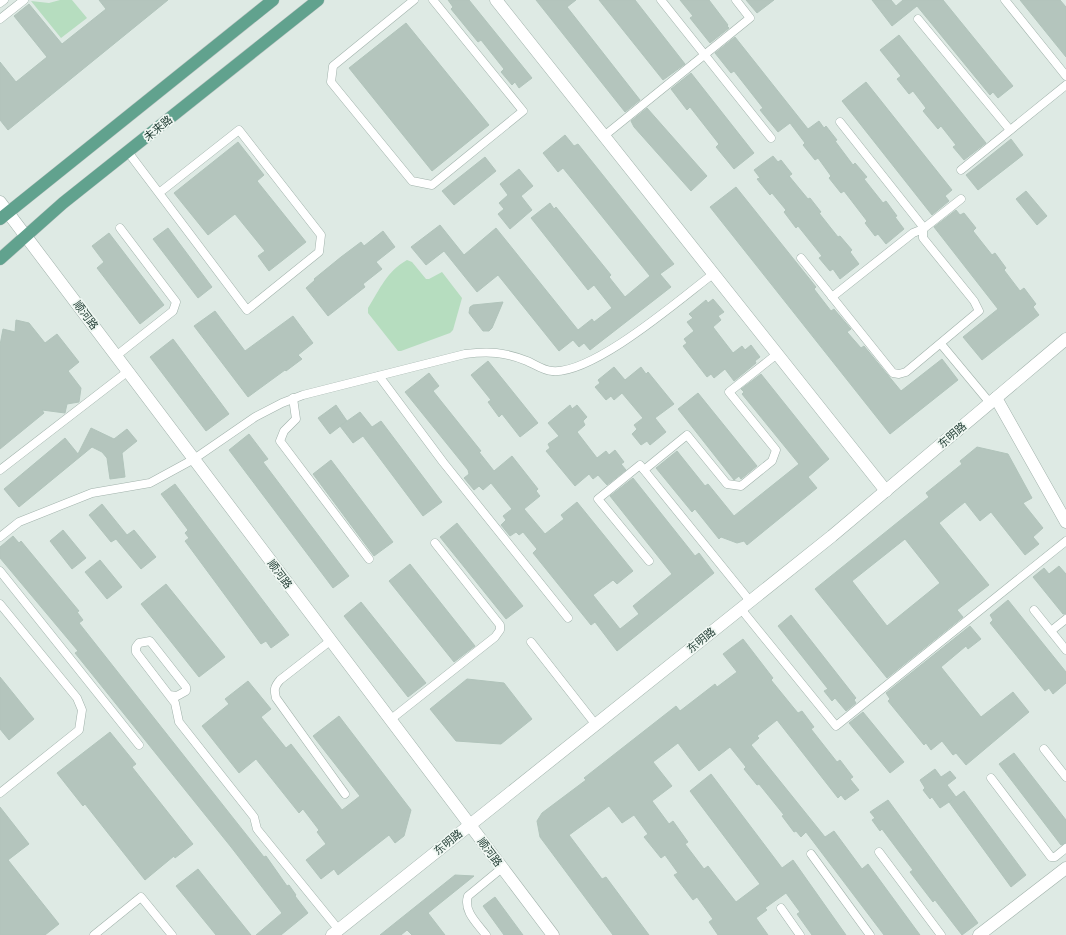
<svg xmlns="http://www.w3.org/2000/svg" width="1066" height="935" viewBox="0 0 1066 935" font-family="Figtree,'Noto Sans SC',sans-serif">
<rect width="100%" height="100%" fill="#deeae4"/>
<!-- green -->
<g fill="#b6ddbf">
<polygon points="60,0 72,0 87,18 61,38 31,1 49,3"/>
<path d="M 407,260 L 412,262 L 426,279 L 429,279 L 442,272 L 462,298 L 453,330 L 450,333 L 401,351 L 398,351 L 368,313 L 368,308 C 380,289 387,271 407,260 Z"/>
</g>
<!-- building -->
<g fill="#b4c5bd" stroke="#b1c4bb" fill-rule="evenodd">
<polygon points="99,0 168,0 8,130 0,120 0,62 16,82 47,57 14,16 29,4 62,44 106,9"/>
<polygon points="448,0 469,0 532,78 519,88 515,82 512,85 501,72 504,69 481,40 478,42 451,9 453,7"/>
<polygon points="536,0 576,0 567,7 640,100 625,112"/>
<polygon points="599,0 635,0 685,64 663,80"/>
<polygon points="680,0 709,0 728,25 727,26 729,28 710,43 690,18 693,16"/>
<polygon points="746,0 774,0 757,13"/>
<polygon points="872,0 891,0 896,6 903,0 943,0 1013,86 998,98 993,92 990,95 917,6 892,26"/>
<polygon points="1020,0 1060,0 1066,7 1066,57"/>
<polygon points="406,23 489,125 432,171 349,68"/>
<polygon points="899,35 986,143 964,160 953,147 956,145 941,126 938,129 923,111 926,108 913,91 909,94 897,79 901,76 880,50"/>
<polygon points="735,37 808,129 819,121 824,128 826,126 837,140 835,141 853,165 855,163 867,177 864,179 883,203 886,201 897,216 895,217 904,229 886,244 878,234 875,236 865,223 867,221 844,191 841,193 829,178 831,176 818,158 815,160 803,145 805,143 790,123 778,132 760,110 763,108 734,71 731,73 715,53"/>
<polygon points="691,73 754,153 734,169 716,147 719,144 690,107 687,110 671,89"/>
<polygon points="866,82 952,190 945,196 949,201 932,215 842,101"/>
<polygon points="647,108 707,176 691,191 634,127 631,121"/>
<polygon points="565,135 574,146 578,144 674,264 660,274 671,287 590,350 584,343 579,347 573,340 559,351 498,275 477,292 444,251 426,265 411,247 440,225 464,255 496,228 578,330 592,319 594,322 612,308 594,285 588,290 531,218 550,203 554,209 556,207 611,275 609,277 625,297 650,276 563,168 558,172 543,153"/>
<polygon points="1011,139 1023,155 978,190 966,175"/>
<polygon points="238,142 264,175 257,181 306,242 269,271 258,256 265,251 235,214 208,235 174,193"/>
<polygon points="773,156 778,162 781,160 792,174 789,176 808,199 810,198 821,212 819,213 838,237 840,236 852,250 850,252 859,264 840,279 833,269 830,271 819,258 822,256 798,226 796,228 784,212 786,210 772,193 770,195 757,179 760,178 754,170"/>
<polygon points="485,157 496,171 454,205 442,191"/>
<polygon points="519,169 533,186 521,196 532,210 510,229 498,214 504,209 499,203 508,195 500,184"/>
<polygon points="736,187 816,287 814,289 831,311 834,309 851,329 847,332 861,348 864,346 901,391 942,359 958,380 890,434 710,207"/>
<polygon points="1026,191 1047,216 1037,225 1016,199"/>
<polygon points="956,210 960,215 964,213 976,228 973,231 992,255 995,253 1006,268 1004,270 1020,291 1024,288 1036,304 1033,307 1039,315 982,360 963,337 998,309 934,227"/>
<polygon points="168,228 212,287 198,298 153,239"/>
<polygon points="383,231 395,247 376,262 382,269 363,284 365,287 328,316 306,288 315,280 314,279 341,257 361,242 364,246"/>
<polygon points="109,233 164,305 140,324 97,268 104,262 92,246"/>
<polygon points="713,299 724,312 718,316 721,320 713,327 733,353 742,346 745,350 751,345 760,357 755,361 756,363 734,381 725,369 714,378 711,374 707,377 683,346 687,343 684,339 694,331 687,322 693,318 689,314 706,300 708,303"/>
<polygon points="503,302 492,328 489,331 483,331 469,313 470,307 473,305"/>
<polygon points="215,311 245,351 293,316 313,343 298,355 302,359 286,371 285,370 248,397 194,326"/>
<polygon points="16,320 29,323 45,343 57,334 79,362 68,371 81,388 79,402 67,404 65,413 42,410 44,413 0,449 0,345 3,329 15,332"/>
<polygon points="173,339 229,414 206,431 150,357"/>
<polygon points="488,361 538,423 520,437 502,414 499,417 488,402 491,400 471,375"/>
<polygon points="614,367 625,380 641,367 646,374 648,372 674,404 655,418 666,432 650,445 647,441 641,445 632,434 637,429 634,425 643,418 622,393 614,400 611,396 606,400 595,387 600,383 598,380"/>
<polygon points="429,373 439,386 433,391 481,451 479,452 494,471 512,456 538,489 536,491 540,496 524,509 545,534 564,519 561,515 577,502 633,571 617,584 613,580 593,595 620,629 639,614 633,606 672,574 610,496 633,478 695,556 699,553 714,573 617,651 595,622 591,625 533,553 537,549 523,532 519,535 516,532 510,536 501,525 506,520 503,516 512,509 491,483 483,490 479,486 474,490 464,478 469,474 468,470 405,392"/>
<polygon points="761,374 829,459 808,477 817,488 747,545 744,541 737,543 721,537 719,539 695,509 692,512 656,468 677,451 705,486 708,484 734,516 799,464 742,394 744,392 741,389"/>
<polygon points="698,393 757,466 741,479 739,476 734,480 678,409"/>
<polygon points="336,405 347,421 330,434 318,418"/>
<polygon points="570,405 572,409 577,405 587,417 583,421 585,425 577,432 597,458 606,451 609,455 615,450 624,462 621,464 626,470 607,485 598,475 593,479 589,474 575,486 546,451 550,448 548,444 559,436 548,423"/>
<polygon points="360,412 372,427 381,421 442,502 423,516 363,436 353,443 340,426"/>
<polygon points="91,428 114,439 127,429 137,441 122,453 125,477 110,479 107,458 102,452 92,447 19,507 4,489 65,438 78,454"/>
<polygon points="249,434 268,459 263,462 349,576 333,588 229,450"/>
<path d="M 977,447 L 1008,454 L 1032,498 L 1023,503 L 1043,528 L 1033,537 L 1039,544 L 1025,555 L 991,512 L 980,521 L 965,502 L 939,523 L 989,585 L 957,610 L 963,617 L 887,678 L 815,589 L 929,497 L 926,493 L 962,464 L 960,461 ZM 905,539 L 940,583 L 887,626 L 852,581 Z"/>
<polygon points="331,460 393,542 374,556 313,474"/>
<polygon points="175,484 289,635 271,648 266,641 261,644 185,541 189,538 185,533 188,530 161,494"/>
<polygon points="102,504 127,535 134,530 156,557 141,569 116,539 111,542 89,515"/>
<polygon points="457,523 523,606 506,619 440,537"/>
<polygon points="63,530 86,558 72,569 50,541"/>
<polygon points="13,536 19,543 21,541 79,611 77,612 83,620 79,623 264,857 266,856 287,886 289,885 296,895 295,896 308,913 281,935 256,935 282,913 231,847 75,653 78,651 0,558 0,547"/>
<polygon points="100,560 122,587 107,599 85,572"/>
<polygon points="410,564 475,646 454,662 389,581"/>
<polygon points="1059,566 1066,574 1066,614 1063,614 1033,577 1044,568 1049,574"/>
<polygon points="166,584 225,657 199,677 141,604"/>
<polygon points="1008,600 1066,672 1066,683 1053,694 1049,688 1045,691 990,623 993,620 990,615"/>
<polygon points="361,602 426,683 408,697 344,616"/>
<polygon points="791,615 856,698 854,700 856,703 846,711 835,698 832,701 824,691 828,689 778,626"/>
<polygon points="970,626 981,639 968,649 966,646 941,667 981,717 1013,692 1029,712 966,765 956,753 953,755 942,741 931,750 926,743 924,745 888,701 890,699 886,693"/>
<polygon points="743,639 773,678 771,680 793,707 798,713 802,711 814,727 811,729 837,762 840,760 853,777 850,779 859,790 845,800 841,795 838,798 777,720 757,736 759,738 751,745 825,837 834,831 862,869 868,864 920,935 884,935 806,832 801,837 796,831 794,832 782,816 784,815 759,784 757,785 744,769 746,767 730,747 699,771 678,743 653,762 672,786 652,801 669,824 673,821 688,842 685,844 704,869 708,866 736,902 760,884 690,791 711,774 782,868 793,860 846,935 812,935 797,914 800,912 786,893 765,908 767,910 756,918 768,935 718,935 709,922 713,919 697,897 693,900 674,875 678,873 665,855 661,858 644,837 648,834 634,815 622,823 609,806 569,835 602,879 606,877 649,935 613,935 540,837 537,821 542,813 586,780 584,778 676,706 680,711 715,684 717,687 737,672 723,654"/>
<polygon points="0,677 34,719 9,740 0,729"/>
<polygon points="467,679 504,683 532,719 501,744 456,741 430,709"/>
<polygon points="248,681 271,709 261,717 286,748 291,744 342,810 360,796 313,736 339,716 411,810 404,836 395,843 389,835 338,875 334,869 321,879 306,860 326,844 317,832 319,830 303,809 299,813 256,759 239,773 202,726 229,704 225,699"/>
<polygon points="863,712 904,762 890,773 849,723"/>
<polygon points="110,732 136,764 132,767 193,844 175,858 174,856 145,880 85,804 83,806 57,773"/>
<polygon points="1014,753 1066,820 1066,843 1061,845 999,764"/>
<polygon points="935,769 941,777 950,771 956,778 947,785 956,797 964,791 1026,875 1011,887 949,802 952,800 940,808 932,797 930,799 923,790 925,788 920,780"/>
<polygon points="888,800 978,923 962,935 935,900 933,902 910,872 913,870 900,853 882,829 880,831 872,820 875,818 870,812"/>
<polygon points="0,807 29,844 8,860 59,924 45,935 0,935"/>
<polygon points="198,869 251,935 216,935 176,886"/>
<polygon points="455,875 474,876 428,913 445,935 412,935 407,930 401,935 380,935"/>
<polygon points="495,897 523,935 504,935 483,906"/>
</g>
<g fill="none" stroke-linecap="round" stroke-linejoin="round">
<defs>
<g id="service">
<polyline points="414,0 333,66 331,82 412,181 432,185 523,111 433,0"/>
<polyline points="661,0 771,138"/>
<polyline points="1005,0 1066,76"/>
<polyline points="0,3 4,0"/>
<polyline points="0,19 24,0"/>
<polyline points="918,19 1010,130"/>
<polyline points="840,122 924,228"/>
<polyline points="604,136 750,18 736,0"/>
<polyline points="128,152 247,310 319,252 321,235 239,130 159,193"/>
<polyline points="961,170 1066,85"/>
<polyline points="801,258 893,373 899,374 906,372 979,311 974,301 923,238 923,229 961,199"/>
<polyline points="832,297 913,233 923,229"/>
<polyline points="941,344 990,403"/>
<polyline points="116,356 173,311 176,302 120,228"/>
<polyline points="379,376 443,462 568,618"/>
<polyline points="293,398 296,419 284,431 280,441 369,559"/>
<polyline points="0,470 127,372"/>
<polyline points="644,470 750,601"/>
<path d="M 0,537 L 19,522 L 92,493 L 150,483 L 194,459 L 255,417 L 282,403 L 303,395 L 465,354 C 489,351 504,352 527,361 C 534,364 544,371 552,371 C 593,375 680,299 713,274"/>
<polyline points="649,561 598,499 640,465 644,470 687,435 727,484 741,486 772,461 776,450 729,392 777,354"/>
<polyline points="0,571 139,745"/>
<polyline points="0,604 77,698 82,710 79,730 0,793"/>
<polyline points="741,609 836,726 1066,541"/>
<polyline points="1034,610 1066,650"/>
<polyline points="1051,631 1066,619"/>
<path d="M 330,641 L 280,680 C 274,687 274,690 276,698 L 345,794"/>
<polyline points="531,642 596,725"/>
<polyline points="169,695 177,696 186,691 186,687 150,641 139,643 136,647 136,652 175,703 179,722 254,817 257,829 339,930"/>
<polyline points="390,720 495,637 500,630 500,625 435,543"/>
<polyline points="1044,749 1066,777"/>
<polyline points="991,778 1051,857 1055,857 1066,848"/>
<polyline points="879,852 941,935"/>
<polyline points="811,854 870,935"/>
<polyline points="781,908 800,935"/>
<polyline points="94,935 141,897 172,935"/>
<path d="M 486,935 C 477,923 463,911 468,896 L 502,868"/>
</g>
<g id="minor">
<polyline points="496,0 886,491"/>
<polyline points="996,398 1066,522"/>
<polyline points="979,935 1066,868"/>
</g>
<g id="tertiary">
<polyline points="0,202 553,935"/>
<polyline points="332,935 832,536 1066,339"/>
</g>
<g id="primary">
<polyline points="0,219 273,0"/>
<polyline points="0,259 63,203 318,0"/>
</g>
</defs>
<!-- service casing -->
<use href="#service" stroke="#a1b2ab" stroke-width="9"/>
<!-- minor casing -->
<use href="#minor" stroke="#a1b2ab" stroke-width="13"/>
<!-- tertiary casing -->
<use href="#tertiary" stroke="#a1b2ab" stroke-width="13"/>
<!-- primary casing -->
<use href="#primary" stroke="#bcc4c2" stroke-width="13"/>
<!-- service -->
<use href="#service" stroke="#fff" stroke-width="8"/>
<!-- minor -->
<use href="#minor" stroke="#fff" stroke-width="12"/>
<!-- tertiary -->
<use href="#tertiary" stroke="#fff" stroke-width="12"/>
<!-- primary -->
<use href="#primary" stroke="#61a28e" stroke-width="12"/>
</g>
<g text-anchor="middle" stroke-width="3.5" stroke-linejoin="round" paint-order="stroke">
<!-- street labels -->
<g font-size="11" fill="#1f3b32" stroke="#eff7f2">
<text transform="translate(158 128) rotate(-39)" y="4">未来路</text>
<text transform="translate(86 315) rotate(53)" y="4">顺河路</text>
<text transform="translate(952 435) rotate(-40)" y="4">东明路</text>
<text transform="translate(280 574) rotate(53)" y="4">顺河路</text>
<text transform="translate(701 640) rotate(-39)" y="4">东明路</text>
<text transform="translate(448 842) rotate(-39)" y="4">东明路</text>
<text transform="translate(490 852) rotate(53)" y="4">顺河路</text>
</g>
</g>
</svg>
